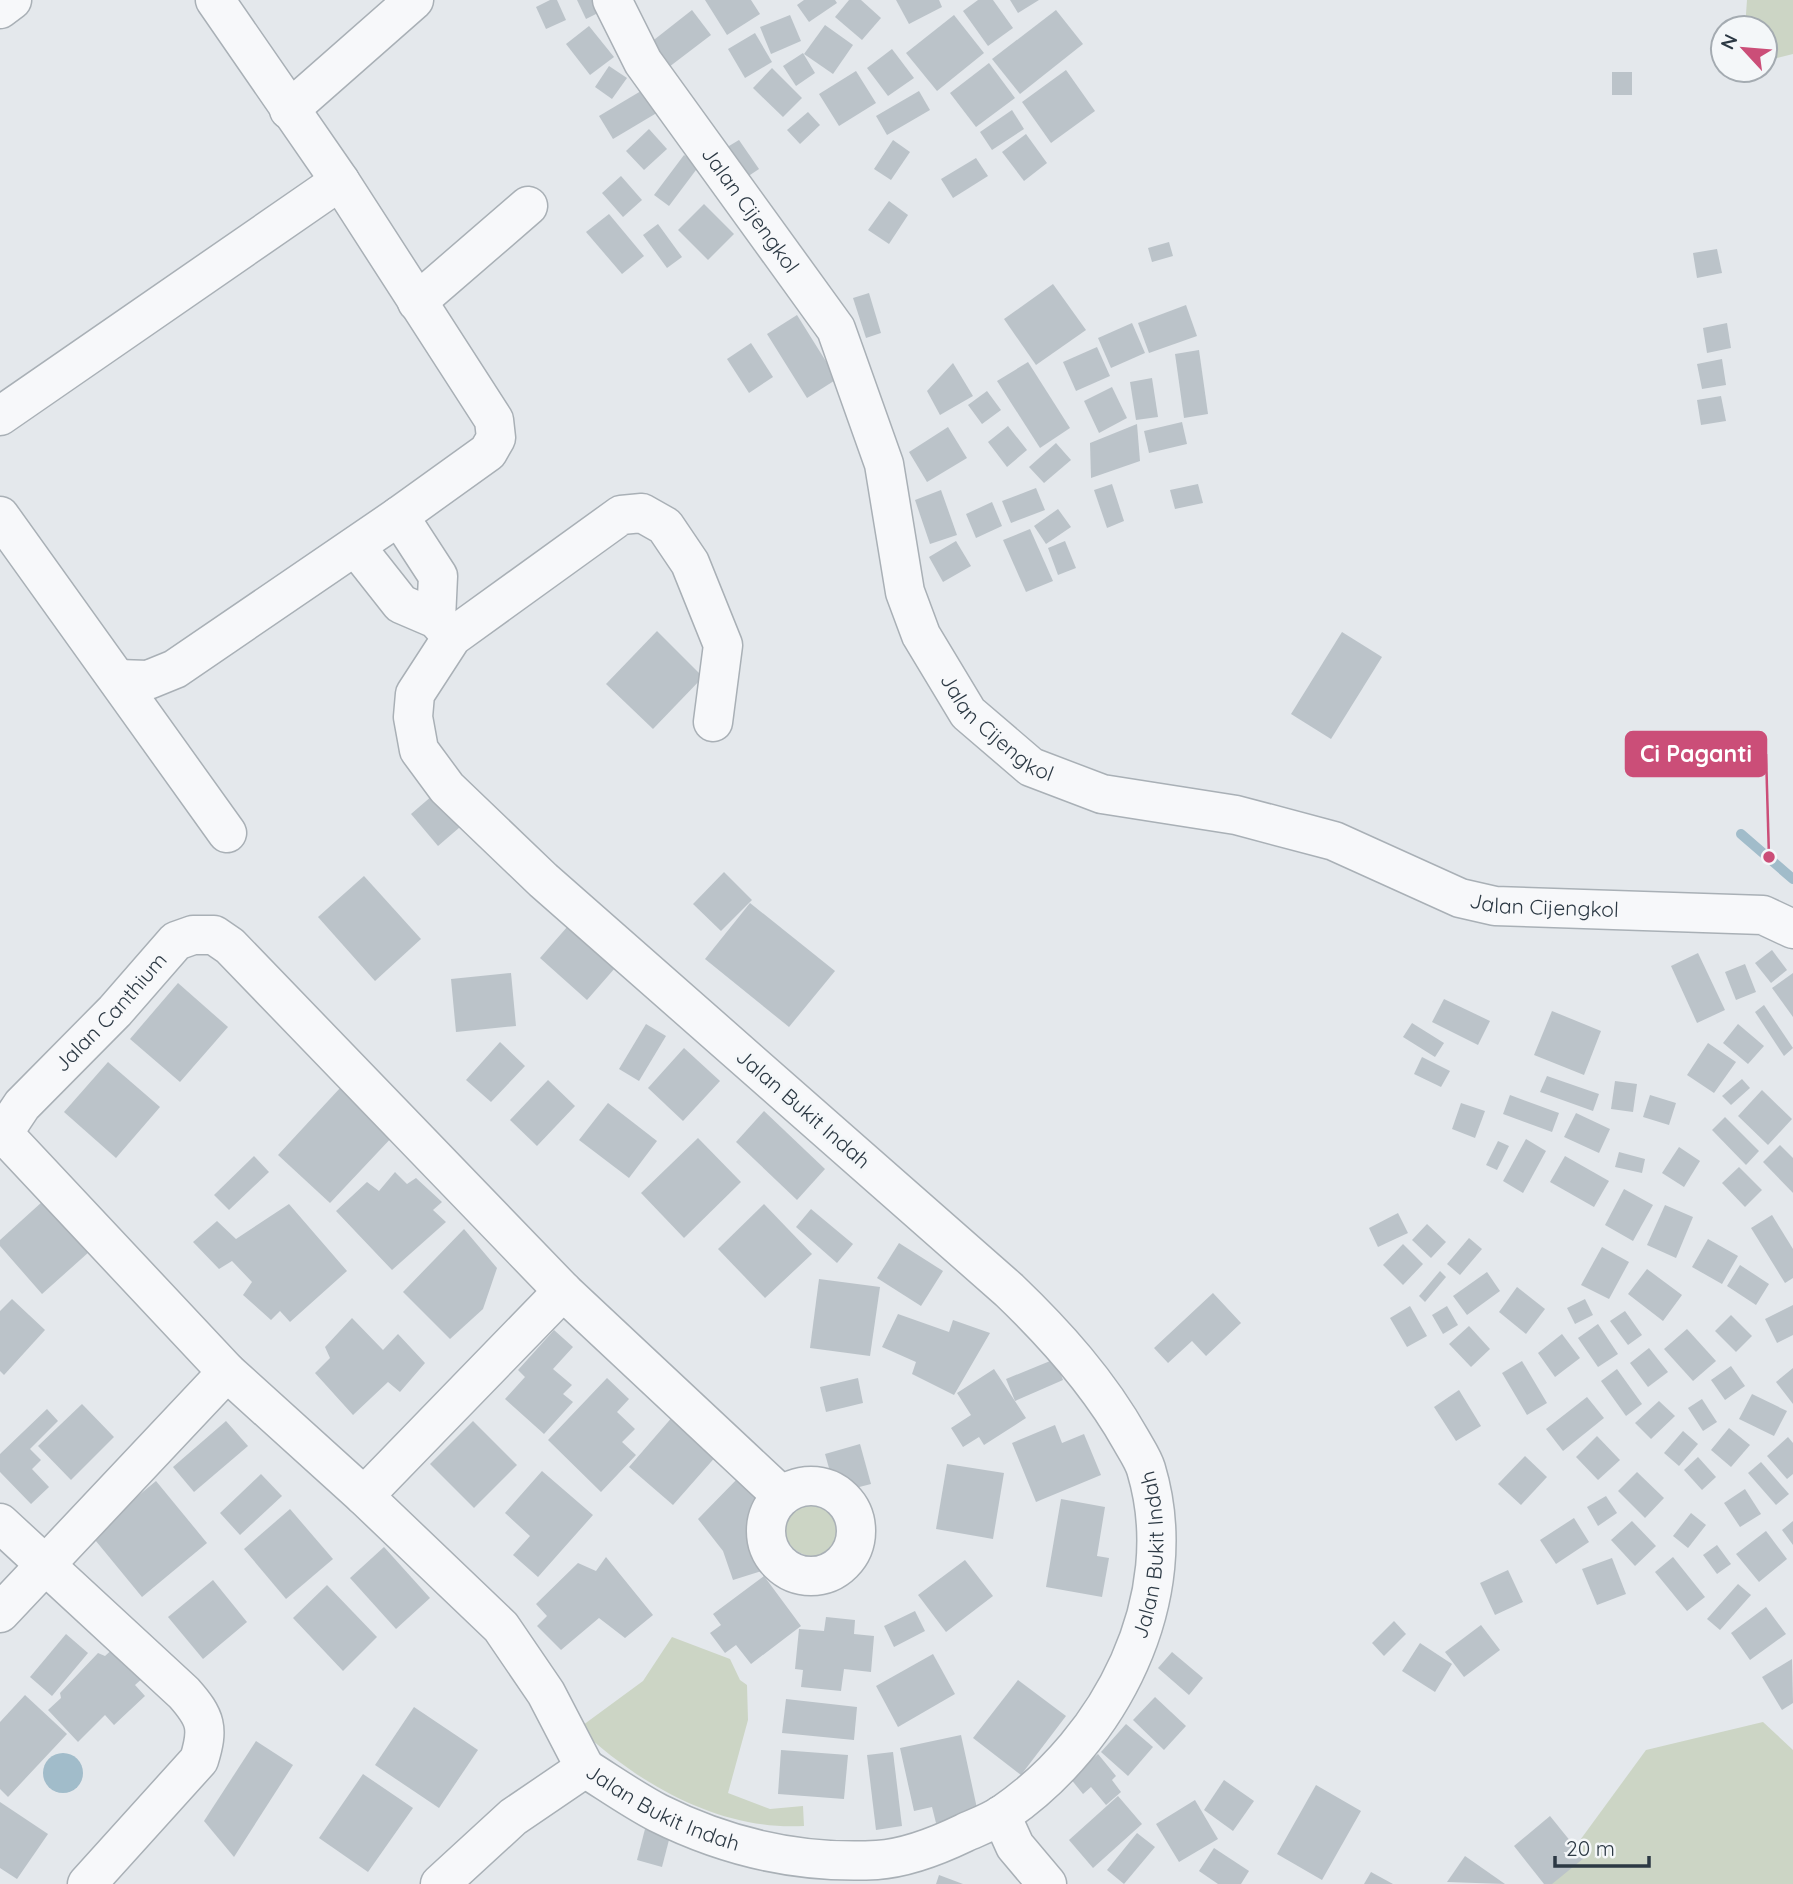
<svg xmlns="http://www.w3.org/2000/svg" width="1793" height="1884" viewBox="0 0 1793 1884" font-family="Quicksand,sans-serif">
<rect width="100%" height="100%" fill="#e4e8ec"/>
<!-- green -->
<g fill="#ccd5c5">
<polygon points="1747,0 1793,0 1793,54 1765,61 1765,28 1745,28"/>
<path d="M 812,1497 L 842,1508 L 845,1521 L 832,1553 C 788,1571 762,1515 812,1497 Z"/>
<path d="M 672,1637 L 730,1659 L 740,1680 L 747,1685 L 748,1720 L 728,1793 L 770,1809 L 803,1806 L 804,1826 C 720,1831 638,1784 579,1728 L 643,1681 Z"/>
<polygon points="1763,1722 1793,1750 1793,1884 1548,1884 1646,1750"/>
</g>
<!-- water -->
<circle fill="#a1bcca" cx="63" cy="1773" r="20"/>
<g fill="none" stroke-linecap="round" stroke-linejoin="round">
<!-- stream -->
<polyline stroke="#a1bcca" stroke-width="10" points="1741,834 1793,879"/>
</g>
<!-- building -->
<g fill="#bbc3c9">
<polygon points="550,0 557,0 566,20 546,29 536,7"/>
<polygon points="577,0 601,0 606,9 586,19"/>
<polygon points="705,0 751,0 760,14 727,35"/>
<polygon points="804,0 835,0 837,3 809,22 797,5"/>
<polygon points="849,0 861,0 881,18 862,40 835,17"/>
<polygon points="896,0 939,0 942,7 909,24"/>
<polygon points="978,0 993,0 1013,28 988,46 963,11"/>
<polygon points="1010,0 1039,0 1018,13"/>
<polygon points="692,10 711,35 669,67 650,43"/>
<polygon points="1056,10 1083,44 1020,94 992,59"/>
<polygon points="790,15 801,41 771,54 760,27"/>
<polygon points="954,15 984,53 937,91 906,53"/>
<polygon points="825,25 853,45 833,74 804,54"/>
<polygon points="589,26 614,57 590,75 566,44"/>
<polygon points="755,33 772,62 745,78 728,49"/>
<polygon points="892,49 914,78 888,96 867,68"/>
<polygon points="803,53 815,73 796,86 783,66"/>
<polygon points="989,63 1015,98 976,127 950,93"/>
<polygon points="609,66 627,78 612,99 595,87"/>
<polygon points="772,68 802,98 783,117 753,88"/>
<polygon points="1066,70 1095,111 1051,143 1022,102"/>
<polygon points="856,71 876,103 839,126 819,94"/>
<rect x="1612" y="72" width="20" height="23"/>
<polygon points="646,88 660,111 613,139 599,116"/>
<polygon points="919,91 930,110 887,135 876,116"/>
<polygon points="1012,110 1024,129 992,150 980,132"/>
<polygon points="808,112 820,125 800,144 787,130"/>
<polygon points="649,129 667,149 644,170 626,151"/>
<polygon points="1026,134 1047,163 1024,181 1002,152"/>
<polygon points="739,140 759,169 744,179 724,149"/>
<polygon points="893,140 910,152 891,180 874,169"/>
<polygon points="684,155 699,166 669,206 654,195"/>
<polygon points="976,158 988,176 953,198 941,179"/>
<polygon points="621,176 642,200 623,217 602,193"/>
<polygon points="889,201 908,215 889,244 868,230"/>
<polygon points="704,204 734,234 708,260 678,230"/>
<polygon points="609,214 644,256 622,274 586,232"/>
<polygon points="658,224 682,257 667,268 643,235"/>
<polygon points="1169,242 1173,256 1152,262 1148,248"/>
<polygon points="1717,249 1722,273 1697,278 1693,253"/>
<polygon points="1053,284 1086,330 1036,365 1004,319"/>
<polygon points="869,293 881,333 866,338 853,298"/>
<polygon points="1186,305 1197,336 1149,353 1138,323"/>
<polygon points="797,315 837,379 807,398 767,334"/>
<polygon points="1132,323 1145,353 1111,368 1098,338"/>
<polygon points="1727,323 1731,348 1707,353 1703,328"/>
<polygon points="751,343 773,377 749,393 727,359"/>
<polygon points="1097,347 1110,376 1076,391 1063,362"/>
<polygon points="1199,350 1208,414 1184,418 1175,354"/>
<polygon points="1722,359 1726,385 1702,389 1697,364"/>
<polygon points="1028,362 1070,428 1040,448 997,381"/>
<polygon points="953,363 973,396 940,415 927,391"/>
<polygon points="1152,378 1158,417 1136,420 1130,382"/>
<polygon points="1112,387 1127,418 1099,433 1084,401"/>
<polygon points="987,391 1001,410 982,424 968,405"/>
<polygon points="1721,396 1726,421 1701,425 1697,400"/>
<polygon points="1182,422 1187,444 1149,453 1144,431"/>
<polygon points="1137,424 1140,461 1091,478 1090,443"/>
<polygon points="1008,426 1027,450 1007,467 988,442"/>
<polygon points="948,427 967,458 927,482 909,452"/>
<polygon points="1056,443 1071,460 1044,483 1029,467"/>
<polygon points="1112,484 1124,521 1107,528 1094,490"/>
<polygon points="1198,484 1203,503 1175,509 1170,490"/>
<polygon points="1036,488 1045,510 1011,523 1002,501"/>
<polygon points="941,490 957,535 930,544 915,500"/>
<polygon points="992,502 1002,526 976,538 966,514"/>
<polygon points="1058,509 1071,527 1046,544 1034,526"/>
<polygon points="1030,529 1053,581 1026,592 1003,540"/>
<polygon points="956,541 971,566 943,582 929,557"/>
<polygon points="1065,541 1076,568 1058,575 1048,548"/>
<polygon points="657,631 703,677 653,729 606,684"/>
<polygon points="1342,632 1382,657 1331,739 1291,714"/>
<polygon points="440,789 467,821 438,846 411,814"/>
<polygon points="724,872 752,900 721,931 693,904"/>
<polygon points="364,876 421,939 375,981 318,917"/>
<polygon points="750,903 835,971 789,1027 705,959"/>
<polygon points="575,918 622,960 587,1000 540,958"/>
<polygon points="1772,950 1787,970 1771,983 1755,963"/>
<polygon points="1698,953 1725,1010 1697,1023 1671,966"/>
<polygon points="1745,964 1756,992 1736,1000 1725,972"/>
<polygon points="511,973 516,1026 456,1032 451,979"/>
<polygon points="1793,973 1793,1017 1772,988"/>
<polygon points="178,983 228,1027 180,1082 130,1039"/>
<polygon points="1444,999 1490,1021 1478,1045 1432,1022"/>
<polygon points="1764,1005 1793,1048 1784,1056 1755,1012"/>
<polygon points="1552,1011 1601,1031 1584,1075 1534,1055"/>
<polygon points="1412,1023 1444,1043 1435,1057 1403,1037"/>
<polygon points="646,1024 666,1036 639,1081 619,1069"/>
<polygon points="1738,1024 1764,1046 1748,1064 1723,1043"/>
<polygon points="500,1042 525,1066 491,1102 466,1080"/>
<polygon points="1708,1043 1736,1062 1714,1093 1687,1075"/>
<polygon points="684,1048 720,1081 683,1121 648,1088"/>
<polygon points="1422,1057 1450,1071 1441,1087 1414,1074"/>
<polygon points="108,1062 160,1107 116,1158 64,1112"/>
<polygon points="1547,1076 1599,1094 1593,1111 1540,1092"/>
<polygon points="1742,1079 1750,1088 1731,1105 1722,1096"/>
<polygon points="548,1080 575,1106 537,1146 510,1120"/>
<polygon points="1615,1081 1637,1084 1633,1112 1611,1109"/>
<polygon points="341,1087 394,1135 330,1203 278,1155"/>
<polygon points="1762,1090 1792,1119 1768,1145 1738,1116"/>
<polygon points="1510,1095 1559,1113 1552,1132 1503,1114"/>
<polygon points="1650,1095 1676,1103 1669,1125 1643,1117"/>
<polygon points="608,1103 657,1141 629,1178 579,1140"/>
<polygon points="1461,1103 1485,1111 1475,1138 1452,1129"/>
<polygon points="764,1111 825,1169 797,1200 736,1142"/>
<polygon points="1576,1113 1610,1129 1599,1153 1564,1137"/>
<polygon points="1725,1117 1759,1151 1746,1165 1712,1130"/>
<polygon points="698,1138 741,1182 684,1238 641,1193"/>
<polygon points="1526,1139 1546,1151 1523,1193 1503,1181"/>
<polygon points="1498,1141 1509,1146 1497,1170 1486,1165"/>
<polygon points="1780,1145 1793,1158 1793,1193 1763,1162"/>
<polygon points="1679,1147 1700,1161 1684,1187 1662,1173"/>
<polygon points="1619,1152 1645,1159 1642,1173 1615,1167"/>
<polygon points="254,1156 269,1172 229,1210 214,1195"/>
<polygon points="1565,1156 1609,1181 1594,1207 1550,1182"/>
<polygon points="1739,1167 1762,1190 1745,1207 1722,1183"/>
<polygon points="395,1172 407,1184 416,1178 442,1202 433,1210 446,1222 392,1270 336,1211 367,1182 379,1191"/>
<polygon points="1624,1189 1653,1205 1633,1241 1605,1225"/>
<polygon points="53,1192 99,1243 42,1294 0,1246 0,1240"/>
<polygon points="289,1204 347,1271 290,1322 280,1311 271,1320 243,1295 252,1282 232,1261 219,1269 193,1242 217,1221 236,1239"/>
<polygon points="764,1204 812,1254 765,1298 718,1249"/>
<polygon points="1665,1205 1693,1217 1676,1258 1647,1245"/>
<polygon points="811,1209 853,1244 837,1263 796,1227"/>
<polygon points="1398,1213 1408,1233 1378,1247 1369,1228"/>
<polygon points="1772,1215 1793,1249 1793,1278 1785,1283 1751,1228"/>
<polygon points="1427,1224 1446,1242 1431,1258 1412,1240"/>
<polygon points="464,1229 497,1268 483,1309 450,1339 403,1292"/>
<polygon points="1469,1238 1482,1249 1460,1275 1447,1264"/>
<polygon points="1708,1239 1738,1256 1722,1284 1692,1267"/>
<polygon points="899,1243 943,1271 921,1306 877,1278"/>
<polygon points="1403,1244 1423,1264 1403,1285 1383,1265"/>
<polygon points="1602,1247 1629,1262 1609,1299 1581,1285"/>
<polygon points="1740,1265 1769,1284 1756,1305 1727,1286"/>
<polygon points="1647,1269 1682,1295 1663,1321 1628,1294"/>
<polygon points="1440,1271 1446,1277 1425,1302 1419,1296"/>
<polygon points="1487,1272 1500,1291 1467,1315 1453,1296"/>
<polygon points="819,1279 880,1287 870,1356 810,1348"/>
<polygon points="1517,1287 1545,1309 1526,1334 1499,1312"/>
<polygon points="1213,1293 1241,1323 1206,1356 1192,1341 1168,1363 1154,1348"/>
<polygon points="12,1299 45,1330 4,1375 0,1371 0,1311"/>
<polygon points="1585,1299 1593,1315 1575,1324 1567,1308"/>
<polygon points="1793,1305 1793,1335 1777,1343 1765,1319"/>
<polygon points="1410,1306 1427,1336 1407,1347 1390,1318"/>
<polygon points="1447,1306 1458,1325 1443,1334 1432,1315"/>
<polygon points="1625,1311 1642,1335 1628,1345 1610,1321"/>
<polygon points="898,1314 949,1332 953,1320 990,1333 954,1395 912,1374 916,1362 882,1347"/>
<polygon points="1731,1315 1752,1336 1736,1352 1715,1331"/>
<polygon points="352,1318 383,1350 398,1334 425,1363 400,1392 388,1382 353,1415 315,1373 330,1358 325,1347"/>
<polygon points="1598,1324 1618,1354 1598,1367 1578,1338"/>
<polygon points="1469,1326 1490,1349 1471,1367 1449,1344"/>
<polygon points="1687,1329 1716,1361 1693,1381 1664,1349"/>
<polygon points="554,1330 573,1347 553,1369 572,1385 563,1394 573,1402 544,1434 505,1399 525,1377 518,1370"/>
<polygon points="1562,1334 1580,1358 1555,1377 1538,1353"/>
<polygon points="1649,1348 1668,1372 1648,1387 1630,1363"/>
<polygon points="1055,1359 1063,1380 1015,1401 1006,1379"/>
<polygon points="1522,1361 1547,1403 1527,1415 1502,1373"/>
<polygon points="1731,1366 1745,1386 1725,1400 1711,1380"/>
<polygon points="1793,1368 1793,1404 1776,1382"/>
<polygon points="994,1369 1026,1418 984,1445 979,1437 963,1447 951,1428 971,1415 957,1393"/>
<polygon points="1617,1369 1642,1404 1626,1416 1601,1381"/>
<polygon points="607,1378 629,1399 617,1412 635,1429 622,1442 636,1455 601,1492 548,1440"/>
<polygon points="858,1378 863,1403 826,1412 820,1387"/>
<polygon points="1459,1390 1481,1426 1456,1441 1434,1407"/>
<polygon points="1752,1394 1787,1411 1774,1436 1739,1419"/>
<polygon points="1587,1397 1604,1418 1563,1451 1546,1429"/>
<polygon points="1702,1399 1717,1422 1703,1431 1688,1408"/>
<polygon points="1659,1401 1675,1416 1651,1439 1635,1423"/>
<polygon points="82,1404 114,1437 71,1480 38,1446"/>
<polygon points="47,1409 58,1421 30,1449 41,1460 32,1469 49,1487 31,1504 0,1472 0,1454"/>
<polygon points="674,1415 718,1454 673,1505 629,1467"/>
<polygon points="226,1421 248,1446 194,1492 173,1467"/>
<polygon points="473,1421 517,1465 474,1508 430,1464"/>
<polygon points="1055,1425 1062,1443 1084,1434 1101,1475 1036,1502 1012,1443"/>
<polygon points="1729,1428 1750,1445 1731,1467 1711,1450"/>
<polygon points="1683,1431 1698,1444 1679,1466 1664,1453"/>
<polygon points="1597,1436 1620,1460 1598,1480 1576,1457"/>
<polygon points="1788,1437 1793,1443 1793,1474 1787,1479 1767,1456"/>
<polygon points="860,1444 871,1484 836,1493 825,1454"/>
<polygon points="1525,1456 1547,1477 1521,1505 1498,1484"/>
<polygon points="1698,1457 1716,1477 1702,1490 1684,1470"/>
<polygon points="1761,1462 1789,1494 1776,1505 1748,1473"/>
<polygon points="947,1464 1004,1473 993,1539 936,1529"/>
<polygon points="542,1471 593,1515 538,1577 513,1555 530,1536 505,1513"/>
<polygon points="1637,1472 1664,1498 1645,1518 1618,1491"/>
<polygon points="261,1474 282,1496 240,1535 220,1513"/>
<polygon points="741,1475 770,1507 757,1522 774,1567 733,1580 723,1551 698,1519"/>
<polygon points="156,1481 207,1543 142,1597 91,1535"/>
<polygon points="1745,1489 1761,1514 1740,1527 1724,1503"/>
<polygon points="1606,1496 1617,1513 1598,1526 1587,1507"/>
<polygon points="1061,1499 1105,1507 1097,1556 1109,1558 1102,1597 1046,1587"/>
<polygon points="290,1509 333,1559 286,1599 244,1549"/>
<polygon points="1691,1513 1706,1525 1688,1548 1673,1536"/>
<polygon points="1574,1518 1589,1542 1556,1564 1540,1540"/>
<polygon points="1632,1521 1656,1546 1635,1566 1611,1540"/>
<polygon points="1793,1521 1793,1545 1782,1530"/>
<polygon points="1766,1531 1787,1559 1759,1582 1736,1554"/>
<polygon points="1717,1545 1731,1564 1717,1574 1703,1555"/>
<polygon points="384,1547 430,1598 396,1629 350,1578"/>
<polygon points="606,1557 653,1615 625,1638 599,1618 561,1650 537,1626 547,1616 536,1604 578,1563 596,1571"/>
<polygon points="1673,1557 1705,1597 1687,1611 1655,1572"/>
<polygon points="1612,1558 1626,1594 1597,1605 1582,1569"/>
<polygon points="965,1560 993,1596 946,1632 918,1595"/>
<polygon points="1508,1570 1523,1602 1495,1615 1480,1583"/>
<polygon points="764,1576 801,1626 751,1664 736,1645 725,1653 710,1633 721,1625 713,1614"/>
<polygon points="213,1580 247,1622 203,1659 168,1617"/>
<polygon points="1738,1584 1751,1595 1720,1630 1707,1619"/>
<polygon points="327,1585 377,1637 343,1671 293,1618"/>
<polygon points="1766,1607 1786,1634 1750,1660 1731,1633"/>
<polygon points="915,1611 925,1631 894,1647 884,1626"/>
<polygon points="826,1617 855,1620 854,1634 874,1636 871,1672 844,1669 841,1691 801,1687 803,1670 795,1669 799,1629 824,1631"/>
<polygon points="1394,1621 1406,1634 1384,1656 1372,1643"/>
<polygon points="1481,1625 1500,1650 1464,1677 1445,1652"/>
<polygon points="66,1634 88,1653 52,1696 30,1677"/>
<polygon points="1420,1643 1452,1664 1435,1692 1402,1671"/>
<polygon points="116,1646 145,1676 135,1685 145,1696 114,1725 105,1715 78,1742 48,1710 61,1698 60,1693 98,1653 105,1656"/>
<polygon points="1172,1652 1203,1678 1189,1695 1158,1668"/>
<polygon points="933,1654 955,1694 898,1727 876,1686"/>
<polygon points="1792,1659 1793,1703 1782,1710 1762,1677"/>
<polygon points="1018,1680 1066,1716 1021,1775 973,1738"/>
<polygon points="25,1695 67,1734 8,1797 0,1789 0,1722"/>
<polygon points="1155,1697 1186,1726 1164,1750 1133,1720"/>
<polygon points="786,1699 857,1707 854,1740 782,1733"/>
<polygon points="414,1707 478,1750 439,1808 375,1765"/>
<polygon points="1126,1724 1153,1747 1128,1776 1101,1752"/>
<polygon points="961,1735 978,1813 936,1823 932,1807 914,1811 900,1748"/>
<polygon points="256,1741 293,1765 234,1857 204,1821"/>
<polygon points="781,1750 848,1755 844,1799 778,1794"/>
<polygon points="893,1752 902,1826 876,1830 867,1755"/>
<polygon points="1098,1754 1116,1776 1112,1780 1121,1792 1106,1805 1091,1787 1083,1794 1070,1778"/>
<polygon points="363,1774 413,1808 368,1872 319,1838"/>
<polygon points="1224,1780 1254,1801 1233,1831 1204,1810"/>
<polygon points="1316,1785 1361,1811 1322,1880 1277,1854"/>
<polygon points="1118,1796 1142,1824 1093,1868 1069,1840"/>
<polygon points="1195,1800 1218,1839 1179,1862 1156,1824"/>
<polygon points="0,1802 48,1834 17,1879 0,1868"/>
<polygon points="1550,1816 1584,1858 1552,1884 1544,1884 1514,1846"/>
<polygon points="645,1829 670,1836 662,1867 637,1860"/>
<polygon points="1137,1833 1155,1847 1124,1884 1107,1870"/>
<polygon points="1214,1848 1249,1871 1241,1884 1218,1884 1199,1871"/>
<polygon points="1465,1856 1505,1884 1447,1882"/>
<polygon points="1371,1872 1393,1884 1364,1884"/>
<polygon points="939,1875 963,1884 936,1884"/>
</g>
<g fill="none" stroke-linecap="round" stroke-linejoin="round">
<defs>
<g id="minor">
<path id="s1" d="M 612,0 L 643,62 L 836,329 L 884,464 L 905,592 L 921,635 L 968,713 L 1031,767 L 1102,794 L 1236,815 L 1334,841 L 1460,898 L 1495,906 L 1763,915 L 1793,929"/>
<polyline points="0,9 12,0"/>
<polyline points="289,110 414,0"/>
<polyline points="417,302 528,206"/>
<polyline points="0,416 340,181"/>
<polyline points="0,516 227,833"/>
<polyline points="399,516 438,576 436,619"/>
<polyline points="356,547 401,604 436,619 452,637"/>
<polyline points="118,679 148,680 175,669 399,516 488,452 496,438 494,420 340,181 215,0"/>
<polyline points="0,1130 227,1372 364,1496 501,1627 546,1693 585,1768"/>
<path id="s2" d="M 0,1138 L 22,1105 L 115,1011 L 176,941 L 193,935 L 214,935 L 230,946 L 563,1291 L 782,1496"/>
<circle cx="811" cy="1531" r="45"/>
<polyline points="364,1496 563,1291"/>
<path d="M 0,1523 L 184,1693 C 206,1718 209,1728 199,1760 L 87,1884"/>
<polyline points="0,1613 227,1372"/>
<path id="s3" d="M 585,1768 C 609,1783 633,1800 658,1813 C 726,1847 801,1864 877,1860 C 907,1858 937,1846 964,1833 C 977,1827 991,1822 1003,1814 C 1110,1741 1185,1598 1146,1469 C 1143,1459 1136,1449 1131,1440 C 1099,1383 1056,1335 1009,1290 L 543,880 L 447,788 L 419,750 L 413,717 L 415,694 L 452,637 L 621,515 L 642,513 L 665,526 L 690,563 L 723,645 L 713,722"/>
<polyline points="1001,1815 1015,1846 1047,1884"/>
<polyline points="440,1884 513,1817 585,1768"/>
</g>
</defs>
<!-- minor casing -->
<use href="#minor" stroke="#a9b0b6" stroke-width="41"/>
<!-- minor -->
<use href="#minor" stroke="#f7f8fa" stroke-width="38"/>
</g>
<g text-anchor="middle" stroke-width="6" stroke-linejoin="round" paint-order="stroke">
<!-- street labels -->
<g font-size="21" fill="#2c3944" stroke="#f4f7f9">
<text dy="7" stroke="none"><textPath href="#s1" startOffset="252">Jalan Cijengkol</textPath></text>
<text dy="7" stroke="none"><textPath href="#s1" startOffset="840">Jalan Cijengkol</textPath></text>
<text dy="7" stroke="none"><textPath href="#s1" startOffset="1428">Jalan Cijengkol</textPath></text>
<text dy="7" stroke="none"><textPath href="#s2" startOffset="168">Jalan Canthium</textPath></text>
<text transform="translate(803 1109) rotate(41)" y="7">Jalan Bukit Indah</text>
<text dy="7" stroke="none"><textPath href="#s3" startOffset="758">Jalan Bukit Indah</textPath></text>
<text dy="7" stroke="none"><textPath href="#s3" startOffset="88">Jalan Bukit Indah</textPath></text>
</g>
</g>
<!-- callouts -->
<path fill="none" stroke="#cb4e78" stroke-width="2.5" d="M1769 857L1766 754"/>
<circle fill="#cb4e78" stroke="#f4f7f9" stroke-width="2.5" cx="1769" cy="857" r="7"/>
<rect fill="#cb4e78" stroke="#cb4e78" stroke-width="2.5" x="1626" y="732" width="140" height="44" rx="7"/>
<g font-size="23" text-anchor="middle" font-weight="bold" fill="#fff">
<text x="1696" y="762">Ci Paganti</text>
</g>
<!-- north arrow -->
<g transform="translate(1744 49) rotate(296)"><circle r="33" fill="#f4f7f9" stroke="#a4abb1" stroke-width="2"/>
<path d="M0-5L12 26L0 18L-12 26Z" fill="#cb4e78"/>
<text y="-10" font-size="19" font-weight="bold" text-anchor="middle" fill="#2c3944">N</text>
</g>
<!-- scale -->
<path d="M1555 1856v10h94v-10" fill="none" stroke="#2c3944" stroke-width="3.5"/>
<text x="1566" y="1856" font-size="21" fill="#2c3944" stroke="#f4f7f9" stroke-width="5" paint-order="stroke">20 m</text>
</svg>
